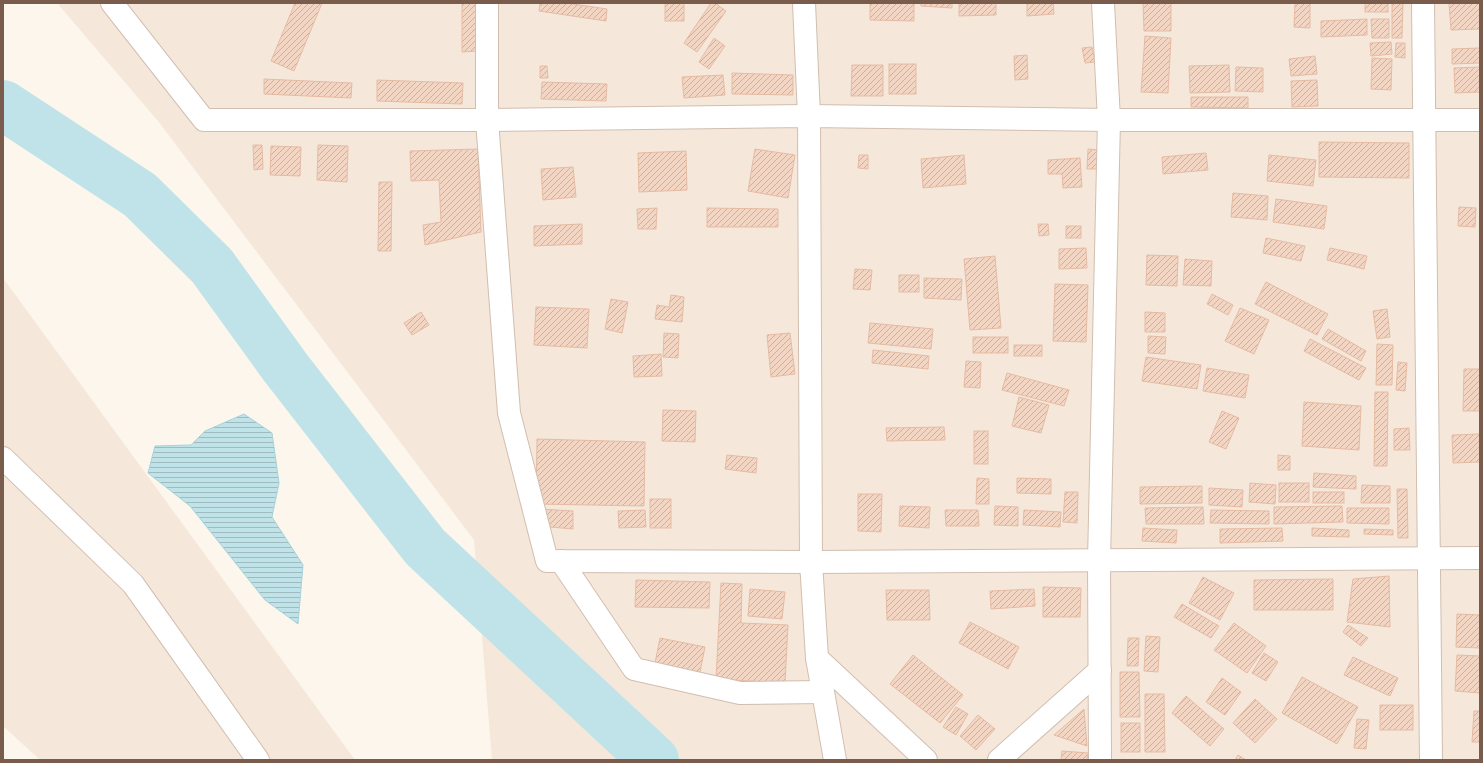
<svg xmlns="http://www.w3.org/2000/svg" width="1483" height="763" viewBox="0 0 1483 763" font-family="'Alegreya Sans',sans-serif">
<defs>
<pattern id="water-rules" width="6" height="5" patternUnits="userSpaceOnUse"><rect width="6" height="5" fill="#bfe3e8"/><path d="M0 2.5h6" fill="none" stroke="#a0bbbe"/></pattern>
<pattern id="building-hatch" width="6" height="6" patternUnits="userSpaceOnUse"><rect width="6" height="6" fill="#f3d5c3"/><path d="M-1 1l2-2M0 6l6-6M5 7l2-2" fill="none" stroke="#cab0a1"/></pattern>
</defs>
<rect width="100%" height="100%" fill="#fdf6ec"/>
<!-- residential -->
<g fill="#f5e8da">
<polygon points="57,3 1480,3 1480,760 492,760 474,540 158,121"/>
<polygon points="3,278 355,760 40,760 3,726"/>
</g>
<!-- water -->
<polygon fill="url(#water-rules)" stroke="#a5d3da" points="244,414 272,433 279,483 272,517 303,565 298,624 265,600 190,506 148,473 155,446 191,445 205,431"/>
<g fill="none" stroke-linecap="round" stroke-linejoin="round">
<!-- river -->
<polyline stroke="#bfe3e8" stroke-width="50" points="3,105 140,195 212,266 285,367 425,547 654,760"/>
</g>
<!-- building -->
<g fill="url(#building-hatch)" stroke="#e6bba3">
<polygon points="295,3 322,3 294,71 271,61"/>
<polygon points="462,3 478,3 478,51 462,52"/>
<polygon points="540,3 566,3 607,9 606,21 539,11"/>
<rect x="665" y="3" width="19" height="18"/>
<polygon points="711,3 715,3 726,11 697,52 684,43"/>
<polygon points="870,3 914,3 914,21 870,20"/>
<polygon points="921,3 952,3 952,8 921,6"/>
<polygon points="959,3 996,3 996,15 959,16"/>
<polygon points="1027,3 1053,3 1054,14 1027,16"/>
<polygon points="1143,3 1171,3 1171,31 1144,31"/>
<polygon points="1295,3 1310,3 1310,28 1294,27"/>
<rect x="1365" y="3" width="23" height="9"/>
<polygon points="1392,3 1403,3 1402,38 1392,38"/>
<polygon points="1449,3 1480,3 1480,29 1451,30"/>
<polygon points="1367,19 1367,35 1321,37 1321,21"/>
<polygon points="1371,19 1389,19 1389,38 1372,38"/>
<polygon points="1145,36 1171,38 1168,93 1141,92"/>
<polygon points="714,38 725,46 709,69 699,62"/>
<polygon points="1391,42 1392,54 1371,56 1370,43"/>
<polygon points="1396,43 1405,43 1405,58 1395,57"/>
<polygon points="1092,47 1095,62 1085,63 1082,48"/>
<polygon points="1480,48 1480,63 1452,64 1452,49"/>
<polygon points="1027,55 1028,79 1015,80 1014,56"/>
<polygon points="1315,56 1317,74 1291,76 1289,59"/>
<polygon points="1372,58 1392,59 1391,90 1371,89"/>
<rect x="889" y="64" width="27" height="30"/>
<polygon points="852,65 883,65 883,96 851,96"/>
<polygon points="1229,65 1230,92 1190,93 1189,66"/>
<polygon points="540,66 547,66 548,78 540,78"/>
<polygon points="1236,67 1263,68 1263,92 1235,91"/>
<polygon points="1480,67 1480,92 1455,93 1454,68"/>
<polygon points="732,73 793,75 793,95 732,94"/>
<polygon points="723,75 725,95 684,98 682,77"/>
<polygon points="264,79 352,83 351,98 264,94"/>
<polygon points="377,80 463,83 462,104 377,101"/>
<polygon points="1317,80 1318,106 1292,107 1291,81"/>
<polygon points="542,82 607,84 606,101 541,99"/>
<polygon points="1191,97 1248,97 1248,108 1191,107"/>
<polygon points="1319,142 1409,143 1409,178 1319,177"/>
<polygon points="253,145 262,145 263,169 254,170"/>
<polygon points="318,145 348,146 347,182 317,180"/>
<polygon points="271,146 301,147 300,176 270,175"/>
<polygon points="478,149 481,232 425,245 423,225 441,222 439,180 411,181 410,151"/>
<polygon points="755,149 795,155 788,198 748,191"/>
<polygon points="1088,149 1099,150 1099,169 1087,169"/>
<polygon points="686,151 687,190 639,192 638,153"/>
<polygon points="1206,153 1208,170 1163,174 1162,157"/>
<polygon points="859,155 868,155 868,169 858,168"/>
<polygon points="964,155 966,184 923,188 921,159"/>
<polygon points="1269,155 1316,160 1313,186 1267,181"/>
<polygon points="1080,158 1082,187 1063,188 1062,174 1048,174 1048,160"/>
<polygon points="573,167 576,197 543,200 541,169"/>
<polygon points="379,182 392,182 391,251 378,251"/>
<polygon points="1233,193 1268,196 1267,220 1231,217"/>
<polygon points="1276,199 1327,206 1324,229 1273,222"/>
<polygon points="1459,207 1476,208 1475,227 1458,226"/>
<polygon points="657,208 656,229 638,229 637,209"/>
<polygon points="707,208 778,209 778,227 707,227"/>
<polygon points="582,224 582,244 534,246 534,226"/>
<polygon points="1038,224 1048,224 1049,235 1039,236"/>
<rect x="1066" y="226" width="15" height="12"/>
<polygon points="1266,238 1305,246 1301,261 1263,253"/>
<polygon points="1086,248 1087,268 1059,269 1059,249"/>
<polygon points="1330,248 1367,256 1364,269 1327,260"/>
<polygon points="1147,255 1178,256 1177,286 1146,285"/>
<polygon points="995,256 1001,328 970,330 964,259"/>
<polygon points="1185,259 1212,261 1211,286 1183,285"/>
<polygon points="855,269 872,270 870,290 853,289"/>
<rect x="899" y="275" width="20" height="17"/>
<polygon points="924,278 962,279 961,300 924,298"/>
<polygon points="1266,282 1328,314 1317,335 1255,304"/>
<polygon points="1055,284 1088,285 1086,342 1053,341"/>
<polygon points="1212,294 1233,305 1228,315 1207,304"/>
<polygon points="671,295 684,297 682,322 655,319 657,305 669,307"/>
<polygon points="611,299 628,302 622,333 605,329"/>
<polygon points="536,307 589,309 587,348 534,345"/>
<polygon points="1240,308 1269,320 1254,354 1225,341"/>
<polygon points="1387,309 1390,337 1377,339 1373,311"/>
<polygon points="421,312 429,325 412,335 404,323"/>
<polygon points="1145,312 1165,313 1165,332 1145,332"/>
<polygon points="870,323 933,329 931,349 868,343"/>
<polygon points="1328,329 1366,351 1361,361 1322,339"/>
<polygon points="664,333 679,334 678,358 663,357"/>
<polygon points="790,333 795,374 771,377 767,335"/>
<polygon points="1148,336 1166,337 1165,354 1148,353"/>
<rect x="973" y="337" width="35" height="16"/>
<polygon points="1310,339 1366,368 1359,380 1304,351"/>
<polygon points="1377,344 1393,345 1392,385 1376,385"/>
<rect x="1014" y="345" width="28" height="11"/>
<polygon points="873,350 929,356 928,369 872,363"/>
<polygon points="661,354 662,376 634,377 633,356"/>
<polygon points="1146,357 1201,365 1197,389 1142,381"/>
<polygon points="966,361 981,362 980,388 964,387"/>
<polygon points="1398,362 1407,363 1405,391 1396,390"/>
<polygon points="1207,368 1249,375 1245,398 1203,391"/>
<polygon points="1464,369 1480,369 1480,411 1463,411"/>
<polygon points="1007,373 1069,390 1064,406 1002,390"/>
<polygon points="1375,392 1388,392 1387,466 1374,466"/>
<polygon points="1019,397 1049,405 1041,433 1012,426"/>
<polygon points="1304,402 1361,406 1359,450 1302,446"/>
<polygon points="663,410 696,411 695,442 662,441"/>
<polygon points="1222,411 1239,418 1226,449 1209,442"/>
<polygon points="944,427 945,440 887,441 886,428"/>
<polygon points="1409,428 1410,450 1394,450 1394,429"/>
<rect x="974" y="431" width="14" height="33"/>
<polygon points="1480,434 1480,462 1453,463 1452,435"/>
<polygon points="537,439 645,442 644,506 536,504"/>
<polygon points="727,455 757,458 756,473 725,469"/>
<polygon points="1278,455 1290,456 1290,470 1278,470"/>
<polygon points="1314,473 1356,476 1356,489 1313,487"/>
<polygon points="977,478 989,479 989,504 976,504"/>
<polygon points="1017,478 1051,479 1051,494 1017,493"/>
<polygon points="1250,483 1276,485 1275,504 1249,502"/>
<rect x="1279" y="483" width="30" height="19"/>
<polygon points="1362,485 1390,486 1390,503 1361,503"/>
<polygon points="1202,486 1202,503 1140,504 1140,487"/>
<polygon points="1209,488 1243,490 1242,507 1209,505"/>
<polygon points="1397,489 1407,489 1408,538 1398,538"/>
<polygon points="1065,492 1078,492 1077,523 1063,522"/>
<rect x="1313" y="492" width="31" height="11"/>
<polygon points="858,494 882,494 881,532 858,531"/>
<rect x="650" y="499" width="21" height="29"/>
<polygon points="900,506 930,507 929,528 899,526"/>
<polygon points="995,506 1018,507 1018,526 994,525"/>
<polygon points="1342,506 1343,522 1274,524 1274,507"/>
<polygon points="1203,507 1204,524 1146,524 1145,508"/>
<polygon points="1347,508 1389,508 1389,524 1347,523"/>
<polygon points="540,509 573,511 573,529 539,526"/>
<polygon points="645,510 646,527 619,528 618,511"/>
<polygon points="945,510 978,510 979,526 946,526"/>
<polygon points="1024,510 1061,512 1060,527 1023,525"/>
<polygon points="1211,510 1269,511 1269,524 1210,523"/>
<polygon points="1143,528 1177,530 1176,543 1142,541"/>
<polygon points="1282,528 1283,541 1220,543 1220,529"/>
<polygon points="1312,528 1349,530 1349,537 1312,536"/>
<polygon points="1364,529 1393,530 1393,535 1364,534"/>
<polygon points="1389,576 1390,627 1347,622 1353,579"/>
<polygon points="1203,577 1234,593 1220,620 1189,603"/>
<polygon points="1333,579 1333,610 1254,610 1254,580"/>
<polygon points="636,580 710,582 709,608 635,607"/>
<polygon points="721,583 742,584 741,623 788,625 785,683 716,679"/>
<polygon points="1043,587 1081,588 1080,617 1043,617"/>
<polygon points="750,589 785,592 782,619 748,616"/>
<polygon points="1034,589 1035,606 991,609 990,591"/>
<polygon points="886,590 929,590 930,620 887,620"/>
<polygon points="1182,604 1219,626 1211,638 1174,617"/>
<polygon points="1457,614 1480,615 1480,648 1456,647"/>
<polygon points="970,622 1019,647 1008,669 959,643"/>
<polygon points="1234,623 1266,646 1247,673 1214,650"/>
<polygon points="1348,625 1368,638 1361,646 1343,632"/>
<polygon points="1146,636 1160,637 1158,672 1144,671"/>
<polygon points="660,638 705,647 699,677 654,668"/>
<polygon points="1128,638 1139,638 1138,666 1127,666"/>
<polygon points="1264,653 1278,662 1266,681 1252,673"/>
<polygon points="913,655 963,695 940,723 890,684"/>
<polygon points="1457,655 1480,656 1480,693 1455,691"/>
<polygon points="1353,657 1398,678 1390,696 1344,675"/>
<polygon points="1120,672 1139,672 1140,717 1120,717"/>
<polygon points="1302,677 1358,707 1337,744 1282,713"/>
<polygon points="1222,678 1241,692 1225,715 1206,702"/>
<polygon points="1145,694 1164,694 1165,752 1145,752"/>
<polygon points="1186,696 1224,729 1210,746 1172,713"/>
<polygon points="1255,699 1277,719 1255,743 1233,723"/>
<rect x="1380" y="705" width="33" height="25"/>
<polygon points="956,707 968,714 956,735 943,727"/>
<polygon points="1084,709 1087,746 1054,735"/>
<polygon points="1474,711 1480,711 1480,742 1472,742"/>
<polygon points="978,715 995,729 976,750 960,736"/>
<polygon points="1357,719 1369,720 1366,749 1354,748"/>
<rect x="1121" y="723" width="19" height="29"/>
<polygon points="1062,751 1088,753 1087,760 1061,760"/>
<polygon points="1238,755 1246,760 1235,760"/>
</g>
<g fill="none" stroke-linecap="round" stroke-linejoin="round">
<defs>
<g id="minor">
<polyline points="112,3 204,120 487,120 809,116 1109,120 1480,120"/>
<polyline points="487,3 487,120 509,413 547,561 811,562 1480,558"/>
<polyline points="804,3 809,116 811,562 817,658 835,760"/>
<polyline points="1423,3 1431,760"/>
<polyline points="3,458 133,584 258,760"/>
<polyline points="561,561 634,669 740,693 823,692"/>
<polyline points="817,658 926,760"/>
<polyline points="999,760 1100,670"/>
<polyline points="1100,760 1099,561 1109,120 1103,3"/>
</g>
</defs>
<!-- minor casing -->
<use href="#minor" stroke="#d1beb0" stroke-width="24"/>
<!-- minor -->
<use href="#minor" stroke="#fff" stroke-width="22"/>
</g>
<!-- border -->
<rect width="1483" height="763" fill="none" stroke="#7a5c4d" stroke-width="8"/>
</svg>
